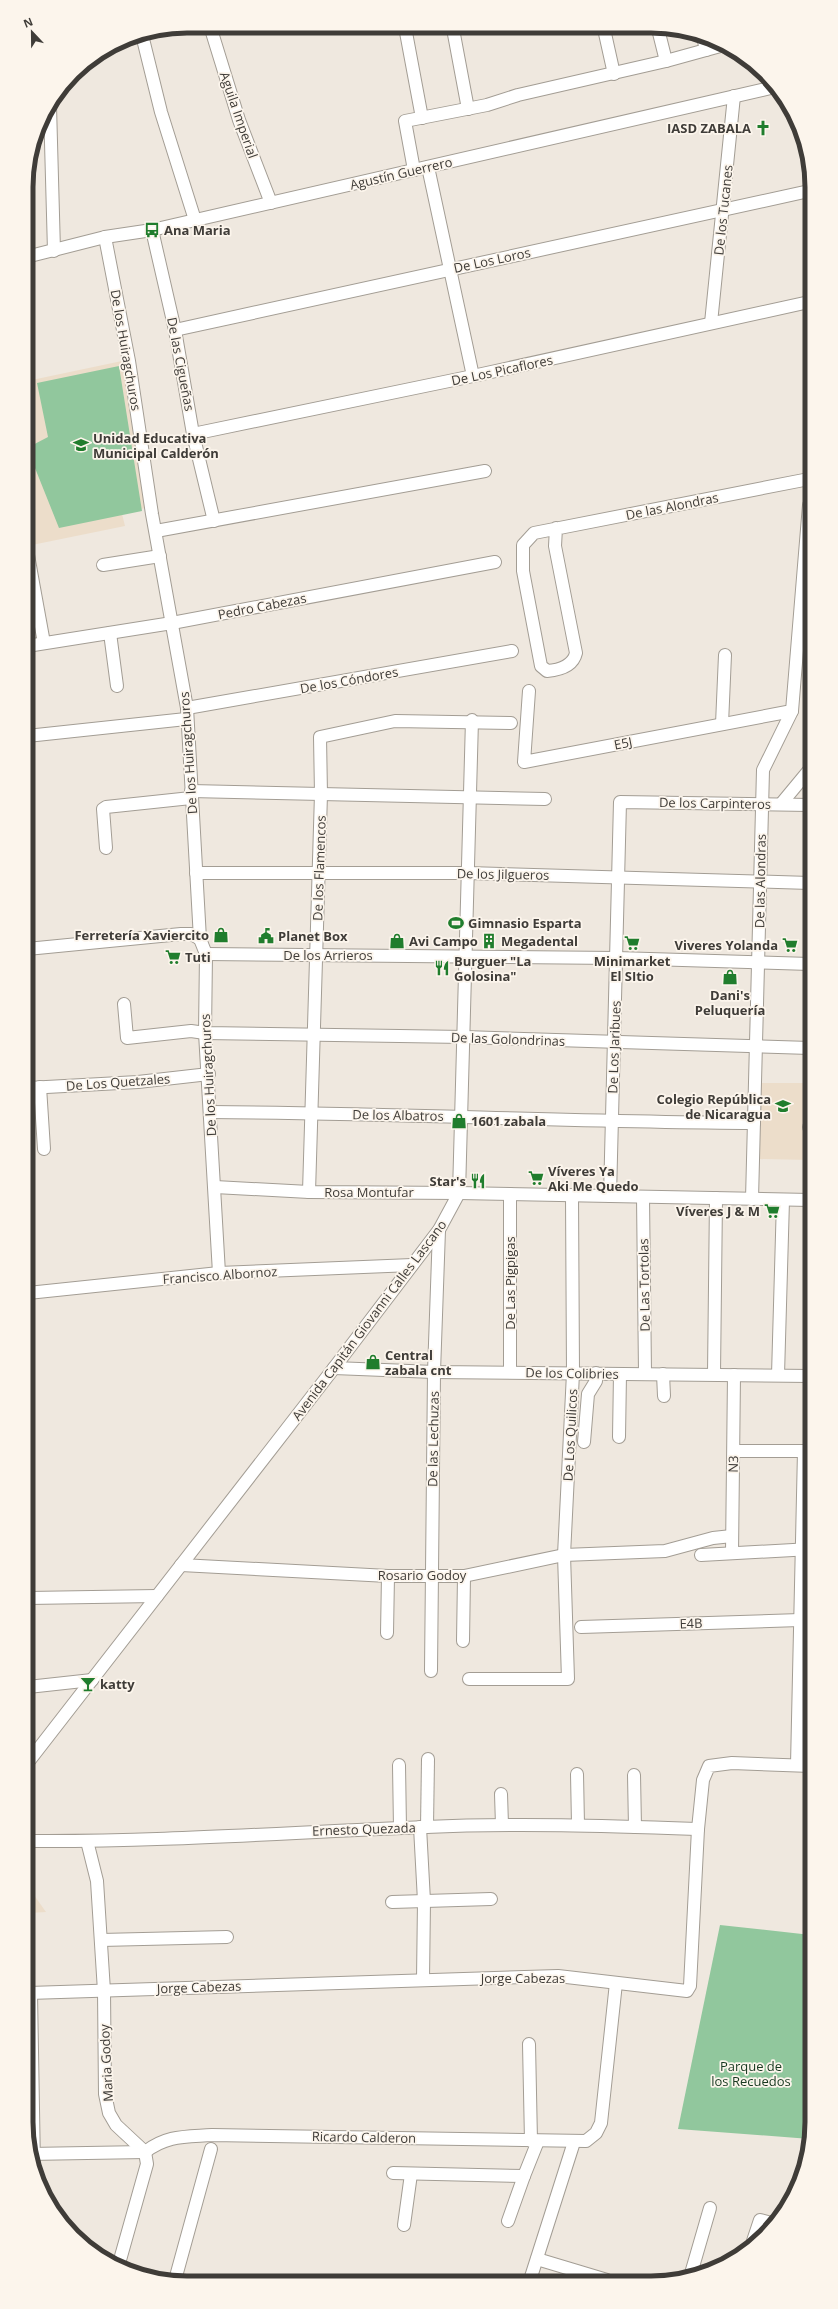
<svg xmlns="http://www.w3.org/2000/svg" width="838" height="2309" viewBox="0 0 838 2309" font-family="'Open Sans',sans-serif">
<rect width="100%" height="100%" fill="#efe8df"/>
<!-- education -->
<g fill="#ecddca">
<polygon points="122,361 145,508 122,514 125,526 27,546 27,381"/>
<polygon points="760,1083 807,1083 807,1130 810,1130 810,1160 757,1159"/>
<polygon points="29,1888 46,1912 29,1913"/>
</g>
<!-- green -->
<g fill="#91c79d">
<polygon points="119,366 142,511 59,528 27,448 48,437 37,383"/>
<polygon points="720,1925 811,1935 812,2132 810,2139 678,2129"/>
</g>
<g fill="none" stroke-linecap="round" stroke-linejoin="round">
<defs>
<g id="minor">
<polyline points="210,26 239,120 271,203"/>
<polyline points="405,27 422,118"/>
<polyline points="453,29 468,109"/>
<polyline points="604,29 614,74"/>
<polyline points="658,29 666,61"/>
<polyline points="142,35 161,112 195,220"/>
<polyline points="703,37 706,50"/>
<polyline points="50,106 54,251"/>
<polyline points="428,167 473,376"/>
<polyline points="414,170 405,121 487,105 518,95 666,61 724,45"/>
<polyline points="152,230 175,330 193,434 214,521"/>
<polyline points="105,237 129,361 152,514 187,708 200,939 206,954 205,1033 219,1273"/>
<polyline points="26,257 105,237 152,230 775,87"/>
<polyline points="711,323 734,96"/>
<polyline points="175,330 809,191"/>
<polyline points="193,434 473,376 809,302"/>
<path d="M 556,528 L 555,546 L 576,653 C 573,666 559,670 547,671 L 541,666 L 523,571 L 523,545 L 534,533 L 809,479"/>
<polyline points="156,531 485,471"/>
<polyline points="28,555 44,643"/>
<polyline points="103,565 160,556"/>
<polyline points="110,633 117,686"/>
<polyline points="27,646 172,623 495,562"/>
<polyline points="529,691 524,762 792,711"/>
<polyline points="187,708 512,651"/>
<polyline points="722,724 725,655"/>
<polyline points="27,736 186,719"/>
<polyline points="191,791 545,799"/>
<polyline points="781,804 810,769"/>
<polyline points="106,848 103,809 106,807 191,798"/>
<polyline points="196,873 468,873 810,883"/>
<polyline points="27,949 181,934 191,934 200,939"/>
<polyline points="206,954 617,958 810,964"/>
<polyline points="124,1004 127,1038 191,1031 205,1033 464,1037 810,1048"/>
<polyline points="40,1087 44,1149"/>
<polyline points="28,1088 138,1082 209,1074"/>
<path d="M 210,1112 C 391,1113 572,1122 754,1123"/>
<polyline points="809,1127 810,1127"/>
<polyline points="215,1187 309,1192 459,1193 810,1200"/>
<polyline points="309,1192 321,794 320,737 395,721 511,723"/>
<polyline points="610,1196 620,802 810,805"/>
<polyline points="643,1197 645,1373"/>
<polyline points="752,1199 763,770 792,711 809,505"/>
<polyline points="28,1293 219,1273 412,1265"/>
<polyline points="334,1368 434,1372 811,1376"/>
<polyline points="510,1372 510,1194"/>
<polyline points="663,1374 664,1396"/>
<polyline points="714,1374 716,1198"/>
<polyline points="778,1375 783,1200"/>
<polyline points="619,1437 620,1374"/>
<polyline points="584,1442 588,1394 596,1381 596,1373"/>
<polyline points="734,1451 811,1451"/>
<polyline points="732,1553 734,1375"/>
<polyline points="701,1555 811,1549"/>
<polyline points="181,1565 388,1576 464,1576 564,1555 665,1551 713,1538 732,1536"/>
<polyline points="28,1598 157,1596"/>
<polyline points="581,1627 800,1620"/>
<polyline points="387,1633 388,1576"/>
<polyline points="463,1641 464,1576"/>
<polyline points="431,1671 434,1372 439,1230"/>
<polyline points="469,1679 568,1679 564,1555 573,1373 572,1195"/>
<polyline points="28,1687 92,1680"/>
<polyline points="29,1761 334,1368 439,1230 459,1193 472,720"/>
<polyline points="399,1765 400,1828"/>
<polyline points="797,1765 804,1451"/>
<polyline points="577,1774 578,1824"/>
<polyline points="634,1775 635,1827"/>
<polyline points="501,1794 502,1825"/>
<polyline points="420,1827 424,1901 423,1979"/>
<polyline points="427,1827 428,1759"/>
<path d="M 29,1841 C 161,1842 293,1832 426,1827 C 517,1823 607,1826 698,1829"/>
<polyline points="87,1841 97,1881 104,1991 105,2094 109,2113 116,2125 145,2152 147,2164 118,2267"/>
<polyline points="392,1902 491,1899"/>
<polyline points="101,1940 227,1937"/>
<polyline points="29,1993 558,1976 687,1991 690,1986 698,1829 703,1780 709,1766 732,1763 811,1766"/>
<polyline points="31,1993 34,2166"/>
<polyline points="529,2044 531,2141"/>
<path d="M 145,2152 C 167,2135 185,2137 212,2135 L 586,2141 L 596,2133 L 601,2123 L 616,1983"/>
<polyline points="29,2154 145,2152"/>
<polyline points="393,2173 524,2176 538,2141"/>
<polyline points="508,2221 524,2176"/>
<polyline points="404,2225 411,2174"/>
<polyline points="752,2244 760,2220 775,2224"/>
<polyline points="537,2259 607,2280"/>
<polyline points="690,2277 710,2208"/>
<polyline points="175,2280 211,2149"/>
<polyline points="530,2280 574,2142"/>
</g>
</defs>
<!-- minor casing -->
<use href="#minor" stroke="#a39d94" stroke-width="14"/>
<!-- minor -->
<use href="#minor" stroke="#fff" stroke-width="12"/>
</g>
<!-- icons -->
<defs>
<symbol id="church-bare" viewBox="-9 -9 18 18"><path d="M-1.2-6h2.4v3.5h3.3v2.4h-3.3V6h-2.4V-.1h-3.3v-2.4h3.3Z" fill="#207d2d" stroke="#fcf5ec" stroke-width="2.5" paint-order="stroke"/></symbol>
<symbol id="bus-bare" viewBox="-9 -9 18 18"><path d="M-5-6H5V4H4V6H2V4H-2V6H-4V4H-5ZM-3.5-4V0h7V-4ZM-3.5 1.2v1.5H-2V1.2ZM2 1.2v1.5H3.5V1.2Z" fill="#207d2d" stroke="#fcf5ec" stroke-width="2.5" paint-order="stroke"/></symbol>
<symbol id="school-bare" viewBox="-9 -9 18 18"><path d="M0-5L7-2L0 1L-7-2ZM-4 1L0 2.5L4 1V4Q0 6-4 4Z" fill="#207d2d" stroke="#fcf5ec" stroke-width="2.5" paint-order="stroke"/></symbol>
<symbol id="stadium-bare" viewBox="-9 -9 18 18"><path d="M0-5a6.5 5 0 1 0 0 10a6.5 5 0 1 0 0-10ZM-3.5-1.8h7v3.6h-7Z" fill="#207d2d" stroke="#fcf5ec" stroke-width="2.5" paint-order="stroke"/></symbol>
<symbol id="shop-bare" viewBox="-9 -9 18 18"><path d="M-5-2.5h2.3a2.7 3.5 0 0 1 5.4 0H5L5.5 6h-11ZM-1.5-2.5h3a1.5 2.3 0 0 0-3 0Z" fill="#207d2d" stroke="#fcf5ec" stroke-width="2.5" paint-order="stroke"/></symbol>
<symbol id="civic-bare" viewBox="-9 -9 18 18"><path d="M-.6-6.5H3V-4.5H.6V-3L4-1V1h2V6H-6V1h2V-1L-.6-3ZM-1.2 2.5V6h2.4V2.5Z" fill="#207d2d" stroke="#fcf5ec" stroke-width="2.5" paint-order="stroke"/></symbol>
<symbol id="building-bare" viewBox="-9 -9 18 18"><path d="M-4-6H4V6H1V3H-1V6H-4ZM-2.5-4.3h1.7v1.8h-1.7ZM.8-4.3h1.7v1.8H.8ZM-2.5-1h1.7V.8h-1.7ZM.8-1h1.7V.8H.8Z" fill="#207d2d" stroke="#fcf5ec" stroke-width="2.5" paint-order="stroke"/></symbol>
<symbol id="supermarket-bare" viewBox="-9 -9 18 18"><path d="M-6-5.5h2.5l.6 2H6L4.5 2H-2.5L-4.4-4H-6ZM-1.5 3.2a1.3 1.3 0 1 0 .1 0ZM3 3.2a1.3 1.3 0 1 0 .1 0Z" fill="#207d2d" stroke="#fcf5ec" stroke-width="2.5" paint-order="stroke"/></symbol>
<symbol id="restaurant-bare" viewBox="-9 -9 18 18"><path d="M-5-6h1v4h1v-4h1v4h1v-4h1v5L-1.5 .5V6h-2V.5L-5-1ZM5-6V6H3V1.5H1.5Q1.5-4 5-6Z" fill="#207d2d" stroke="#fcf5ec" stroke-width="2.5" paint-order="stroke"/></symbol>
<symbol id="bar-bare" viewBox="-9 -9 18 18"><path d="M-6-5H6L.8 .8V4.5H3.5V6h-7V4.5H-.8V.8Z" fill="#207d2d" stroke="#fcf5ec" stroke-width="2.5" paint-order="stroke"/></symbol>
</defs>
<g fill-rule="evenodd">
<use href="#church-bare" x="752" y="117" width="22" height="22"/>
<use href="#bus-bare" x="141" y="219" width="22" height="22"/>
<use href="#school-bare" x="70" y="434" width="22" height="22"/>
<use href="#stadium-bare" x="445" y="912" width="22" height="22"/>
<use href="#shop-bare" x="210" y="924" width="22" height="22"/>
<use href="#civic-bare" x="255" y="925" width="22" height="22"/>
<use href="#shop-bare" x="386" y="930" width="22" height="22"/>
<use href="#building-bare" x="478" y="930" width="22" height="22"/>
<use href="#supermarket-bare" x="621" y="932" width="22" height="22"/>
<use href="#supermarket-bare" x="779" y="934" width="22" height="22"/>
<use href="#supermarket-bare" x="162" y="946" width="22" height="22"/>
<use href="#restaurant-bare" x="431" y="957" width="22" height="22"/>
<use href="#shop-bare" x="719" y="966" width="22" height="22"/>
<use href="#school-bare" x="772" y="1095" width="22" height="22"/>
<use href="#shop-bare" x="448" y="1110" width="22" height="22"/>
<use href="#supermarket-bare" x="525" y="1167" width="22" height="22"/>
<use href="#restaurant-bare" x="467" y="1170" width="22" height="22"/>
<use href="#supermarket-bare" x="761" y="1200" width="22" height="22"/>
<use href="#shop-bare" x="362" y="1351" width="22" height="22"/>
<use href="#bar-bare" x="77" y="1673" width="22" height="22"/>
</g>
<g text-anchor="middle" stroke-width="3.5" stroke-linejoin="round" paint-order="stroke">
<!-- street labels -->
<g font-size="13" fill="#3f3c38" stroke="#fcf5ec">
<text transform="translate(239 115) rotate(71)" y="5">Aguila Imperial</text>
<text transform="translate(401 173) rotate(-13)" y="5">Agustín Guerrero</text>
<text transform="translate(723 210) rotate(-84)" y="5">De los Tucanes</text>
<text transform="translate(492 260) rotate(-12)" y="5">De Los Loros</text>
<text transform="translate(126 350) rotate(80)" y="5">De los Huiragchuros</text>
<text transform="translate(181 364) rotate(79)" y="5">De las Cigueñas</text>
<text transform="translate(502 370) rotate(-12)" y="5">De Los Picaflores</text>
<text transform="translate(672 506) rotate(-11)" y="5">De las Alondras</text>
<text transform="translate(262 606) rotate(-11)" y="5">Pedro Cabezas</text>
<text transform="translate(349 680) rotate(-10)" y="5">De los Cóndores</text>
<text transform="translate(623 743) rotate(-11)" y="5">E5J</text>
<text transform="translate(188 753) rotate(-94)" y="5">De los Huiragchuros</text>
<text transform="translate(715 803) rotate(1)" y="5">De los Carpinteros</text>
<text transform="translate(319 868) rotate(-88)" y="5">De los Flamencos</text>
<text transform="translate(503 874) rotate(1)" y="5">De los Jilgueros</text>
<text transform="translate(760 881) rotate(-89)" y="5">De las Alondras</text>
<text x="328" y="960">De los Arrieros</text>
<text transform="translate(508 1039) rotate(2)" y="5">De las Golondrinas</text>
<text transform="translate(614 1047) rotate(-88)" y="5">De Los Jaribues</text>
<text transform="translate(208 1075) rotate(-93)" y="5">De los Huiragchuros</text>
<text transform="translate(118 1082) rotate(-4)" y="5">De Los Quetzales</text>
<text transform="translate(398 1115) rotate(1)" y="5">De los Albatros</text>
<text x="369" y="1197">Rosa Montufar</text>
<text transform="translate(220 1275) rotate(-4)" y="5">Francisco Albornoz</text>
<text transform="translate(510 1283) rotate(-90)" y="5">De Las Pigpigas</text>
<text transform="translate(644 1285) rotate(-91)" y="5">De Las Tortolas</text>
<text transform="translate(369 1320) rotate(-53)" y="5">Avenida Capitán Giovanni Calles Lascano</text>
<text transform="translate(572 1373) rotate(1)" y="5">De los Colibries</text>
<text transform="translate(570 1435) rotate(-87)" y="5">De Los Quilicos</text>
<text transform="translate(433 1439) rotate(-89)" y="5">De las Lechuzas</text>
<text transform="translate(733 1464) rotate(-89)" y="5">N3</text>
<text x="422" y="1580">Rosario Godoy</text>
<text transform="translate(691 1623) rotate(-2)" y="5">E4B</text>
<text transform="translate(364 1829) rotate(-2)" y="5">Ernesto Quezada</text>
<text x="523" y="1983">Jorge Cabezas</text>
<text transform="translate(199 1987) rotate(-2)" y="5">Jorge Cabezas</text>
<text transform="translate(106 2063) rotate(-93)" y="5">Maria Godoy</text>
<text transform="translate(364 2137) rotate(1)" y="5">Ricardo Calderon</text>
</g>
<!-- poi labels -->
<g font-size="13" font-weight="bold" fill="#3f3c38" stroke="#fcf5ec" text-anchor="start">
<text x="751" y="133" text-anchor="end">IASD ZABALA</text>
<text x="164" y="235">Ana Maria</text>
<text x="93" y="443">Unidad Educativa<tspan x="93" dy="15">Municipal Calderón</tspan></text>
<text x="468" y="928">Gimnasio Esparta</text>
<text x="209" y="940" text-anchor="end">Ferretería Xaviercito</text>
<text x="278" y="941">Planet Box</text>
<text x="409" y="946">Avi Campo</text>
<text x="501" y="946">Megadental</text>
<text x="778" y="950" text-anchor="end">Viveres Yolanda</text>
<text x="185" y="962">Tuti</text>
<text x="454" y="966">Burguer "La<tspan x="454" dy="15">Golosina"</tspan></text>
<text x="632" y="966" text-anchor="middle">Minimarket<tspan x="632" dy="15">El SItio</tspan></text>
<text x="730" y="1000" text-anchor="middle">Dani's<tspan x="730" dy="15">Peluquería</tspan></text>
<text x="771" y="1104" text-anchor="end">Colegio República<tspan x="771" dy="15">de Nicaragua</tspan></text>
<text x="471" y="1126">1601 zabala</text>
<text x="548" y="1176">Víveres Ya<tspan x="548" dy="15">Aki Me Quedo</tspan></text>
<text x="466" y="1186" text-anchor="end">Star's</text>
<text x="760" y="1216" text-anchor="end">Víveres J &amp; M</text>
<text x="385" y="1360">Central<tspan x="385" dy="15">zabala cnt</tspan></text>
<text x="100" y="1689">katty</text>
</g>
<!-- park labels -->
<g font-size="13" fill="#173920" stroke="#fcf5ec">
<text x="751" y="2071">Parque de<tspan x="751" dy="15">los Recuedos</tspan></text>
</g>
</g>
<!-- crop -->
<path d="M0 0H838V2309H0ZM187 33H651A154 154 0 0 1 805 187V2122A154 154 0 0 1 651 2276H187A154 154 0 0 1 33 2122V187A154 154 0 0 1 187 33Z" fill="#fcf5ec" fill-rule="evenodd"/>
<path fill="none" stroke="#3f3c38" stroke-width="5" d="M187 33H651A154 154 0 0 1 805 187V2122A154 154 0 0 1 651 2276H187A154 154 0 0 1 33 2122V187A154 154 0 0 1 187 33Z"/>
<!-- north arrow -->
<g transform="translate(32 32) rotate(338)" stroke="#fcf5ec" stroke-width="3" paint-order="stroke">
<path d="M0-3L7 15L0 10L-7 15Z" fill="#3f3c38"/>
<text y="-6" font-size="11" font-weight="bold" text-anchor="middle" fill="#3f3c38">N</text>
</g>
</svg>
